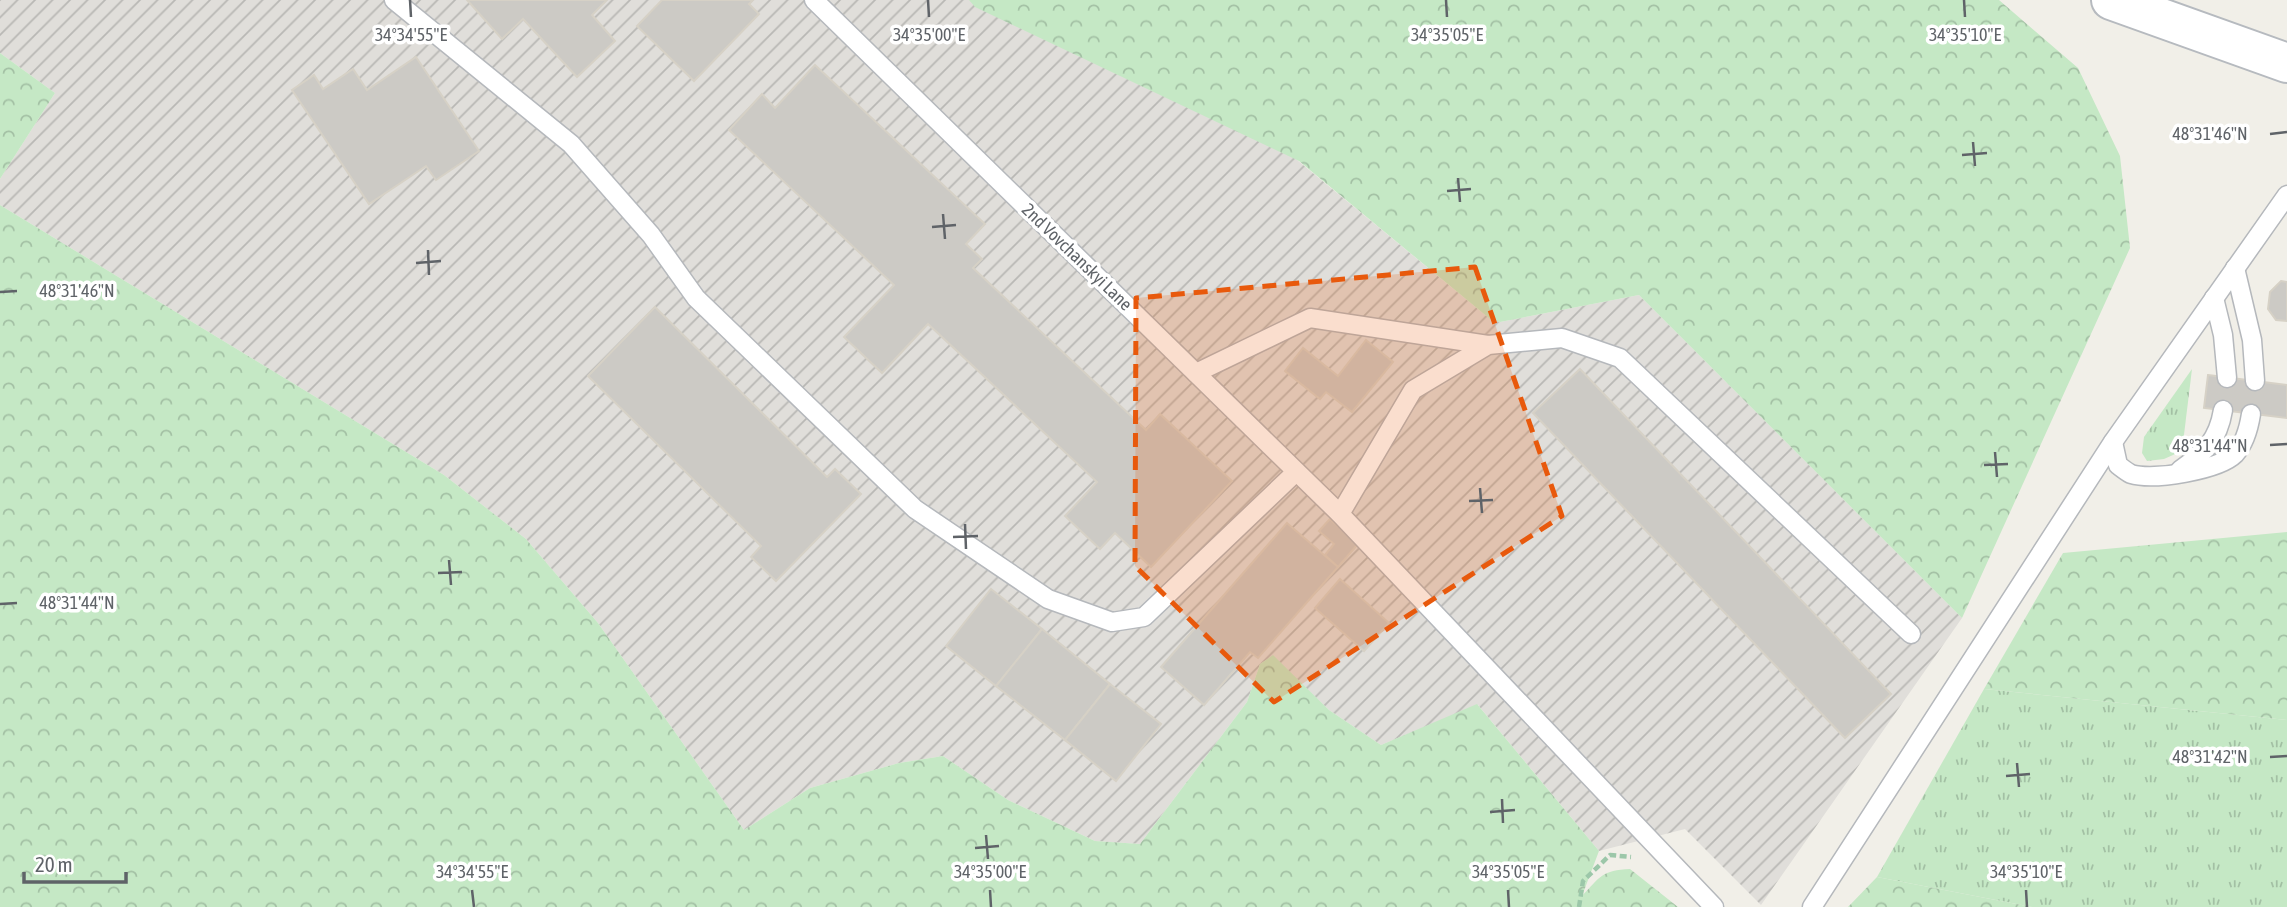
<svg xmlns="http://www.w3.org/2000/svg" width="2287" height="907" viewBox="0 0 2287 907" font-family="'Asap Condensed',sans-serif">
<defs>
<pattern id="industrial-furrows" width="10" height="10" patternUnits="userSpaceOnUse" patternTransform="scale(1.75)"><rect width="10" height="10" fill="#e0deda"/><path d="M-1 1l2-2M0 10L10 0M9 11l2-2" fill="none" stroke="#b9b8b5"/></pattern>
<pattern id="grass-tufts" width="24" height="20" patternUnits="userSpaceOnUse" patternTransform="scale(1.75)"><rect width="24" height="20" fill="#c5e8c5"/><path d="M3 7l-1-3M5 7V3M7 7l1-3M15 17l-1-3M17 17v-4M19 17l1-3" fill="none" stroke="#a3c0a4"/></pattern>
<pattern id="forest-crowns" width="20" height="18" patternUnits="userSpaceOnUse" patternTransform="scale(1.75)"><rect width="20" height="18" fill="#c5e8c5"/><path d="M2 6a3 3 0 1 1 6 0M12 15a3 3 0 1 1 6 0" fill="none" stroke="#a3c0a4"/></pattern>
</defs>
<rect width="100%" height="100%" fill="#f1efe8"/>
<!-- industrial -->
<polygon fill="url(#industrial-furrows)" points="0,0 1103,0 1490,319 1500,322 1639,295 1962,618 1761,905 1685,829 1599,851 1478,705 1381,745 1329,710 1273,656 1260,664 1247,702 1140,844 1095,841 1008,800 943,756 899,763 810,788 744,830 598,623 526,539 444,475 0,205 0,179 55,93 0,53"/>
<!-- grass -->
<g fill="url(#grass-tufts)">
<polygon points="2192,369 2182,451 2164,459 2147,461 2142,453 2144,437"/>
<polygon points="1984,689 2287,720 2287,907 2032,907 1877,877"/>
</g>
<!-- forest -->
<g fill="url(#forest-crowns)">
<polygon points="969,0 1999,0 2078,68 2120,156 2130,248 1962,618 1639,295 1500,322 1490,319 1299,161 975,7"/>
<polygon points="0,53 55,93 0,179"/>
<path d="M 0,205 L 444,475 L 526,539 L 598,623 L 744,830 L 810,788 L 899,763 L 943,756 L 1008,800 L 1095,841 L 1140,844 L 1247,702 L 1260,664 L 1273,655 L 1329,710 L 1381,745 L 1477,704 L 1599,851 L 1582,896 C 1600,877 1602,870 1630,869 L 1678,907 L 0,907 Z"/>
<polygon points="2287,532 2287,720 1984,689 2063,553"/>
<polygon points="1877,877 2032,907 1848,907"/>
</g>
<!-- building -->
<g fill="#cccac5" stroke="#d6d1c6" stroke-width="2">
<polygon points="467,0 607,0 592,15 615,41 577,77 523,19 502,39"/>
<polygon points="662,0 753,0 749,4 759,14 694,81 637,26"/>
<polygon points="416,57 479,151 436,180 426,166 369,204 292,90 314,75 323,89 353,69 367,90"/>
<polygon points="815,65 985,224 966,244 982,259 973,268 1146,430 1160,414 1232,481 1151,567 1115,533 1100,549 1065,516 1097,482 928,324 882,373 844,337 894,285 729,130 762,94 775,108"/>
<polygon points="2281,281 2287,282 2287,321 2276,320 2268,309 2270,292"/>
<polygon points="655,307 827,477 835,469 861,494 776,581 751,557 761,546 588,376"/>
<polygon points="1366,340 1393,362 1352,412 1326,392 1320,399 1285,371 1303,348 1338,376"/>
<polygon points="1580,369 1891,694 1845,738 1533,413"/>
<polygon points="2208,375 2287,385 2287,418 2204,408"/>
<polygon points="1330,519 1358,544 1338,567 1325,555 1334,544 1319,531"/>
<polygon points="1287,523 1338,567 1258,658 1250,652 1204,705 1161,667"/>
<polygon points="1340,579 1389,623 1364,651 1315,608"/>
<polygon points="991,589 1042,629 996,686 946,646"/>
<polygon points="1042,629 1110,684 1065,740 996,686"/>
<polygon points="1110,684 1161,724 1116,781 1065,740"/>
</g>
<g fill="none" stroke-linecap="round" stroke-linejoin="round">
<defs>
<g id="lane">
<polyline points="394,0 571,144 651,235 696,298 915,509 1048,599 1112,622 1144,617 1296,472"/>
<polyline points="814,0 1340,514 1714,907"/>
<polyline points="2235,268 2252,340 2255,381"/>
<polyline points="2214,298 2223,335 2227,378"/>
<polyline points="1196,373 1310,318 1488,345"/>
<path d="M 2113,442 L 2118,465 C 2122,468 2127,472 2131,474 C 2154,481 2219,470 2235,454 C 2244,444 2249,427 2251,414"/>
<path d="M 2180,470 C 2204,453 2218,441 2223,410"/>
<polyline points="1340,514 1413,390 1488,345 1562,338 1620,358 1911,634"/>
<polyline points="1812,907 2113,442 2287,195"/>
</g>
<polyline id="secondary" points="2111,0 2287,63"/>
</defs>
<!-- lane casing -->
<use href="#lane" stroke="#b5b8bc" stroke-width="21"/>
<!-- secondary casing -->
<use href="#secondary" stroke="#b6babf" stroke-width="42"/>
<!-- path -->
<polyline stroke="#9cc7a9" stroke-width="4.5" stroke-dasharray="7 3.5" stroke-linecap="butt" points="1579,907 1583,881 1610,855 1631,857"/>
<!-- lane -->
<use href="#lane" stroke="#fff" stroke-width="18"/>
<!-- secondary -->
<use href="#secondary" stroke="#fff" stroke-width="38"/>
</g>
<!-- marked area -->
<path fill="#e8590c" fill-opacity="0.2" stroke="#e8590c" stroke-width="5" stroke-dasharray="14 9" stroke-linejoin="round" d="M 1475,267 L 1562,516 L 1274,702 L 1135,566 L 1136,298 Z"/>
<!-- ticks -->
<path fill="none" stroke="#5f6368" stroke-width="2.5" d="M 410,0 L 411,17M 928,0 L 929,17M 1446,0 L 1447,17M 1964,0 L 1965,17M 2270,134 L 2287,132M 1973,142 L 1975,166M 1962,155 L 1987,153M 1458,178 L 1460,202M 1447,191 L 1471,189M 943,214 L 945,239M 932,227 L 956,225M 428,250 L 429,275M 416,263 L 441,261M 0,292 L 17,291M 2270,445 L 2287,444M 1995,452 L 1997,477M 1984,465 L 2008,464M 1480,488 L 1482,513M 1469,501 L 1493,500M 965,524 L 966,549M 953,537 L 978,536M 449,560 L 451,585M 438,573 L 462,572M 0,604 L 17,603M 2270,757 L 2287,756M 2017,763 L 2019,787M 2006,776 L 2030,774M 1502,799 L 1503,823M 1490,812 L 1515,810M 986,835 L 988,859M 975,848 L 999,846M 472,890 L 474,907M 990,890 L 991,907M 1508,890 L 1509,907M 2026,890 L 2027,907"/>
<g text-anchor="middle" stroke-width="7" stroke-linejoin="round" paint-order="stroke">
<!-- street labels -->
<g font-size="18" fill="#5f6368" stroke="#fff">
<text transform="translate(1077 257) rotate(44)" y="6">2nd Vovchanskyi Lane</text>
</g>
</g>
<g font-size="18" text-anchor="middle" fill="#5f6368" stroke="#fff" stroke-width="7" stroke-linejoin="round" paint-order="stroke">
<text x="411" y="41">34°34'55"E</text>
<text x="929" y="41">34°35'00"E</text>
<text x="1447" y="41">34°35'05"E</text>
<text x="1965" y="41">34°35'10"E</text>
<text x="2210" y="140">48°31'46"N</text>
<text x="77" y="297">48°31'46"N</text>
<text x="2210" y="452">48°31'44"N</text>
<text x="77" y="609">48°31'44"N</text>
<text x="2210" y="763">48°31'42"N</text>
<text x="472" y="878">34°34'55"E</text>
<text x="990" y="878">34°35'00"E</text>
<text x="1508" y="878">34°35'05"E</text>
<text x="2026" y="878">34°35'10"E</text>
</g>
<!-- scale -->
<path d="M24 872v10h102v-10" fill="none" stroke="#5f6368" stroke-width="3.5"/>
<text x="35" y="872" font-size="21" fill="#5f6368" stroke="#ffffff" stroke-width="5" paint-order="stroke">20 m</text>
</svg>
